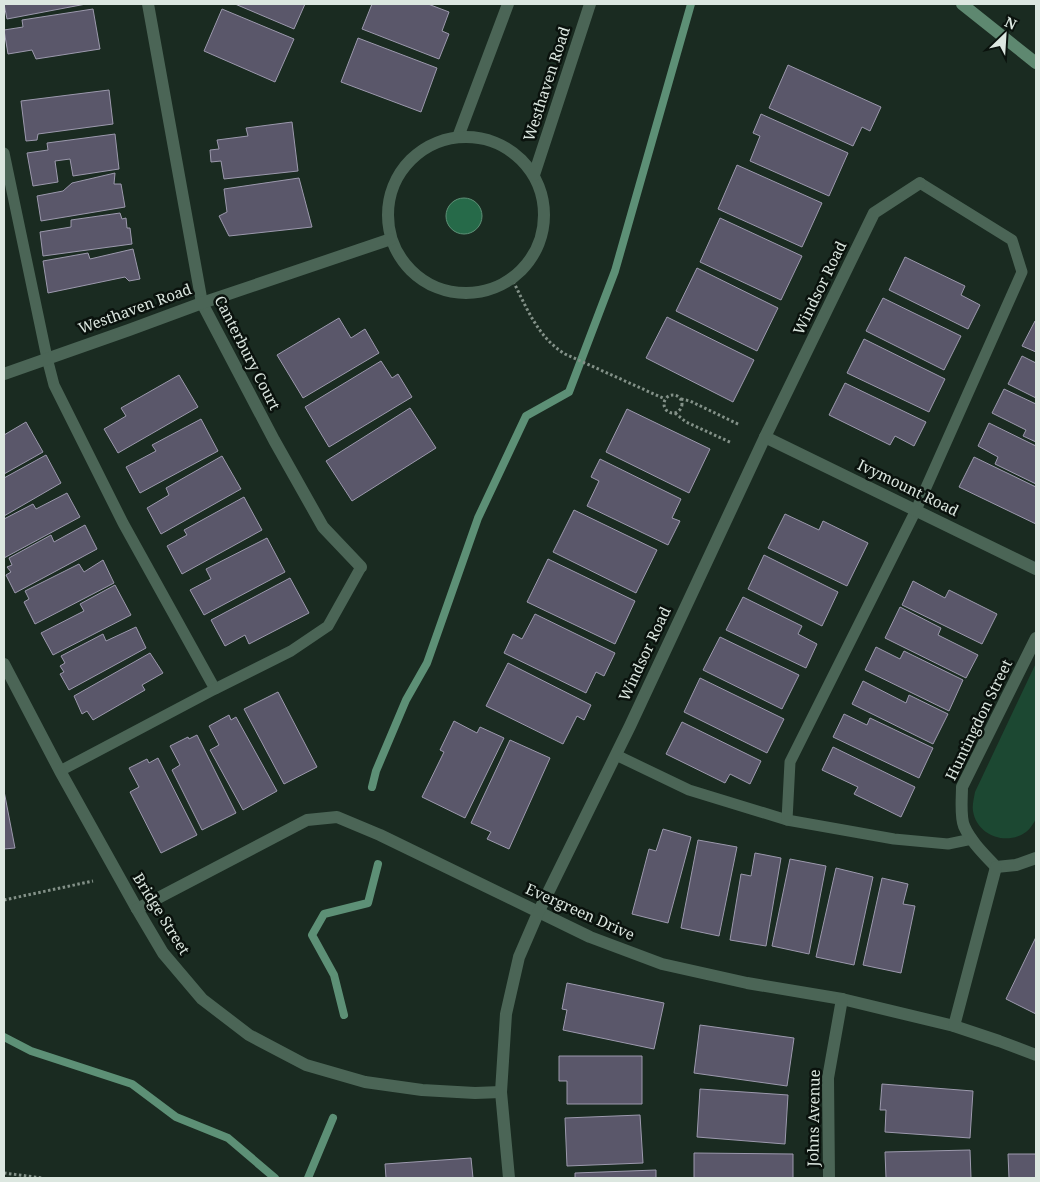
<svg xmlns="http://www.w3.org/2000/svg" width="1040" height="1182" viewBox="0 0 1040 1182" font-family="'Noto Serif',serif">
<rect width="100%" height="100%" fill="#1a2b21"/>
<!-- green -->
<path fill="#1c4832" d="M 1036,663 L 1036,819 C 1033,824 1030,829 1026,832 C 1007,846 977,836 973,811 C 972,805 974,798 975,792 Z"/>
<!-- water -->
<circle fill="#266a49" stroke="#5d9076" cx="464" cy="216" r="18"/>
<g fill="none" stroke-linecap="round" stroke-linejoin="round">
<!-- stream -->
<g stroke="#5d9076" stroke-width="8">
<polyline points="372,787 376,771 406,700 427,663 478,518 526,416 569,392 615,271 691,4"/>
<polyline points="344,1015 334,975 312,935 324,914 368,903 378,864"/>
<polyline points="4,1037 31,1051 132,1084 176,1117 228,1138 275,1178"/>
<polyline points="308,1178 333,1118"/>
</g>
</g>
<!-- building -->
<g fill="#5a576a" stroke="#9c99ad">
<polygon points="4,4 86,4 7,19"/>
<polygon points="235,4 305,4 294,29"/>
<polygon points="372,4 428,4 449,12 442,31 449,34 439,59 362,29"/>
<polygon points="93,9 100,49 36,59 32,50 8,54 4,30 23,27 22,20"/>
<polygon points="222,9 294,39 275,82 204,51"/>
<polygon points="358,38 437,68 421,112 341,82"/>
<polygon points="788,65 881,107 870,131 862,127 853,146 769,108"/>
<polygon points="109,90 113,124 38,134 37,140 26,141 21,101"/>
<polygon points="761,114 848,153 829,196 750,161 760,136 753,133"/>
<polygon points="292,122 298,171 224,179 221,161 211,162 210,150 219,149 217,140 248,136 246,128"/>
<polygon points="115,134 119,169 73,176 70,159 55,161 58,182 33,186 27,153 48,150 47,143"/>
<polygon points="737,165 822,203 802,247 718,209"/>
<polygon points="115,173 114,184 121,184 125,207 41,221 37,196 63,191 72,183"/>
<polygon points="299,178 312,227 229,236 219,216 227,212 224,189"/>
<polygon points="120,213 122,219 126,218 127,228 130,228 132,244 43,256 40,232 71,227 71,220"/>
<polygon points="720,218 802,256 781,300 700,262"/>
<polygon points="133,249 140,279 129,281 125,277 48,293 43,261 88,253 90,259"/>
<polygon points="905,257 965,286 961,295 980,305 968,329 889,290"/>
<polygon points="697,268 778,308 757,351 676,311"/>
<polygon points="883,298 961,336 944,370 866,331"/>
<polygon points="667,317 754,360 733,402 646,358"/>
<polygon points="339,318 351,338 365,329 379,353 303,398 277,355"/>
<polygon points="1035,321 1036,321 1036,352 1022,346"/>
<polygon points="864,339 945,379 929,412 847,373"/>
<polygon points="1022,356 1036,363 1036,398 1008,384"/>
<polygon points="381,361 392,378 398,374 412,397 329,447 305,407"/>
<polygon points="179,375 198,407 118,453 104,429 126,416 121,408"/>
<polygon points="845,383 926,422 914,446 895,436 890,445 829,415"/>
<polygon points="1004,389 1036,404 1036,442 1023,436 1026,430 992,413"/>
<polygon points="410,408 436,448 352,501 326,461"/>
<polygon points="627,409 710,449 689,493 606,452"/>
<polygon points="201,419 218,451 140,493 126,467 156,451 152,445"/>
<polygon points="26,422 43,452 4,474 4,435"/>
<polygon points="989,423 1036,446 1036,484 995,464 998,457 978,446"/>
<polygon points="46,455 61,483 4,516 4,478"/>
<polygon points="222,456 241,489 161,534 147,508 169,495 166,488"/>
<polygon points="974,457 1036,487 1036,524 959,487"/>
<polygon points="600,459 681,499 672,518 680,521 668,545 587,506 599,481 591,477"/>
<polygon points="67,493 80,517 4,558 4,519 33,504 36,509"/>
<polygon points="244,497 262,530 182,574 167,546 187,535 184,530"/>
<polygon points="574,510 657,550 636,593 553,552"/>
<polygon points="785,514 819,530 823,521 868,543 847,586 768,548"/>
<polygon points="85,525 97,549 15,593 6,575 11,572 7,567 12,565 9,558 51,535 54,542"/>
<polygon points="267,538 285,572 204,615 190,590 211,579 206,569"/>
<polygon points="764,555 838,592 822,626 748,589"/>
<polygon points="548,559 635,601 615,644 527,602"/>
<polygon points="103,560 114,583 35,624 24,602 29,599 25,591 79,564 84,572"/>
<polygon points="290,578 309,613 249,644 245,635 225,646 211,620"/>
<polygon points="913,581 945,598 949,590 997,614 982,644 902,605"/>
<polygon points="115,585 131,615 53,655 41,633 84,611 80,604"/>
<polygon points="743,597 802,626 798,634 817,644 806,668 726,630"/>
<polygon points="900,607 941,628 938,635 978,655 966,678 885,638"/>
<polygon points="535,614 615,653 604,676 596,672 586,693 504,653 513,634 522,639"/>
<polygon points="136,627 146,648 69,690 60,674 64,672 60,666 65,663 61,656 103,634 106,641"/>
<polygon points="720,637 799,675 782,709 703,670"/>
<polygon points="876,647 900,659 904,651 963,680 949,711 865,670"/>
<polygon points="150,653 163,673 142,685 145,690 93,720 87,711 82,714 74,696"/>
<polygon points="508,663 591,705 584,720 577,716 563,744 486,706"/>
<polygon points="700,678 784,719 767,753 684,712"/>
<polygon points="863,681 906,703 909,695 948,714 933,744 852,704"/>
<polygon points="278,692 317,767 284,784 244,709"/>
<polygon points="844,714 867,725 870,718 933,748 919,778 833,737"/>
<polygon points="229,715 231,720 236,717 277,791 243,810 210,750 219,745 209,726"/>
<polygon points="454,721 477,733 480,727 504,738 465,818 422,797 444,752 440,750"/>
<polygon points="682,722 761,761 750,784 730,774 725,783 666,754"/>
<polygon points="197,735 236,813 202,830 172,770 180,765 170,746 188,737 189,739"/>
<polygon points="510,740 550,758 509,849 487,839 491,832 471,823"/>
<polygon points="833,747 915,787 901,817 854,794 858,787 822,770"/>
<polygon points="158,758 197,835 161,853 130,792 139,787 129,768 147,759 149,763"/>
<polygon points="4,791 15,848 4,849"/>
<polygon points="663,829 691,837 668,923 632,914 649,849 656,851"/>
<polygon points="698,840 737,847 719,936 681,928"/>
<polygon points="755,853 781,858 766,946 730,940 741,874 751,876"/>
<polygon points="790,859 826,866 809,954 772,946"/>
<polygon points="836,868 873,877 854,965 816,957"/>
<polygon points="882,878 908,884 903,904 915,906 901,973 863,965"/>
<polygon points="1036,937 1036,1014 1006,999"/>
<polygon points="567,983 664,1003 654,1049 563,1030 567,1010 562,1009"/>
<polygon points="700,1025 794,1038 787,1086 694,1073"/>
<polygon points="559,1056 642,1056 642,1104 567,1104 567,1081 559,1081"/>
<polygon points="882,1084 973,1091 970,1138 885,1132 886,1110 880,1110"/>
<polygon points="700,1089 788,1095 785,1144 697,1137"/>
<polygon points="640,1115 643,1163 567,1166 565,1118"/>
<polygon points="970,1150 971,1178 886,1178 885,1152"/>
<polygon points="694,1153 793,1154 793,1178 694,1178"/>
<polygon points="1008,1154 1036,1154 1036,1178 1009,1178"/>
<polygon points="471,1158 473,1178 386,1178 385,1164"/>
<polygon points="656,1170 656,1178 575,1178 575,1173"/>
</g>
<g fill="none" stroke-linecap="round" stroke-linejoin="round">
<!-- path -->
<g stroke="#839188" stroke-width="3" stroke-dasharray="2.5 2.5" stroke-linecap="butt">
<path d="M 511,277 C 526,306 537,337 565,354 L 665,399"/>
<circle cx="673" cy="404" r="9"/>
<polyline points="681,399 690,401 740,425"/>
<polyline points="675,413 686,422 732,443"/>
<polyline points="4,900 93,881"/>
<polyline points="4,1173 42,1178"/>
</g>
<!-- service -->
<g stroke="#4b6556" stroke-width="11">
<polyline points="4,153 47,358 54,385 123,523 215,689"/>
<polyline points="616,755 689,790 787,820 894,839 948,844 972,839"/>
<polyline points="60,771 215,689 291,651 328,626 361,567"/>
<polyline points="787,820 790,762 916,510 1022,272 1012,240 920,183"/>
</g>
<!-- minor -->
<g stroke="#4b6556" stroke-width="12">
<polyline points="148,4 202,303 274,440 323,527 361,567"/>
<polyline points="458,137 508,4"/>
<circle cx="466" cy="215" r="78"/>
<polyline points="534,175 590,4"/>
<polyline points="4,374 129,330 202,303 391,239"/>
<polyline points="765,437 1036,569"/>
<polyline points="4,664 60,771 137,909 163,953 202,999 249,1035 306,1065 365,1082 422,1090 475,1093 501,1092"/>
<path d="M 996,867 C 985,855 971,842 964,826 C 960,816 962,798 962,787 L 1036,638"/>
<polyline points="996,867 1016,865 1036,858"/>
<polyline points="137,909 307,820 337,817 380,835 590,937 662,964 747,983 842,999 954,1026 999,1041 1036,1055"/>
<polyline points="954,1026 996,867"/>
<polyline points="509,1178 501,1092 506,1014 519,957 538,913 630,726 765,437 874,213 920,183"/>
<polyline points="829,1178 828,1078 842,999"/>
</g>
<!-- secondary -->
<polyline stroke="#5e8870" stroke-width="12" points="962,4 1036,63"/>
</g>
<g text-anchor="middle" stroke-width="5" stroke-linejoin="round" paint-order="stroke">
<!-- street labels -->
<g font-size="15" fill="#dce7e0" stroke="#0a120d">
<text transform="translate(547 84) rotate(-72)" y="5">Westhaven Road</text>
<text transform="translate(820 288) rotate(-64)" y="5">Windsor Road</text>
<text transform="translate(135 309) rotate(-20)" y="5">Westhaven Road</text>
<text transform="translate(247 353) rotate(63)" y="5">Canterbury Court</text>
<text transform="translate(908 488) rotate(26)" y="5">Ivymount Road</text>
<text transform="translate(645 654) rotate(-65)" y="5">Windsor Road</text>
<text transform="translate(979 720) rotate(-64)" y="5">Huntingdon Street</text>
<text transform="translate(580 912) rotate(24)" y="5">Evergreen Drive</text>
<text transform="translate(161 914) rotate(58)" y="5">Bridge Street</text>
<text transform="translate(814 1118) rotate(-89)" y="5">Johns Avenue</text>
</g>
</g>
<!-- border -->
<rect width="1040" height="1182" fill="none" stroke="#dce7e0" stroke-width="10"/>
<!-- north arrow -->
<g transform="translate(1005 35) rotate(25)" stroke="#0a120d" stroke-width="4" paint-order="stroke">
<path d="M0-4L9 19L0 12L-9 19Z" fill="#dce7e0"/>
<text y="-8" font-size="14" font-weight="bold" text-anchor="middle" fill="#dce7e0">N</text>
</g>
</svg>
